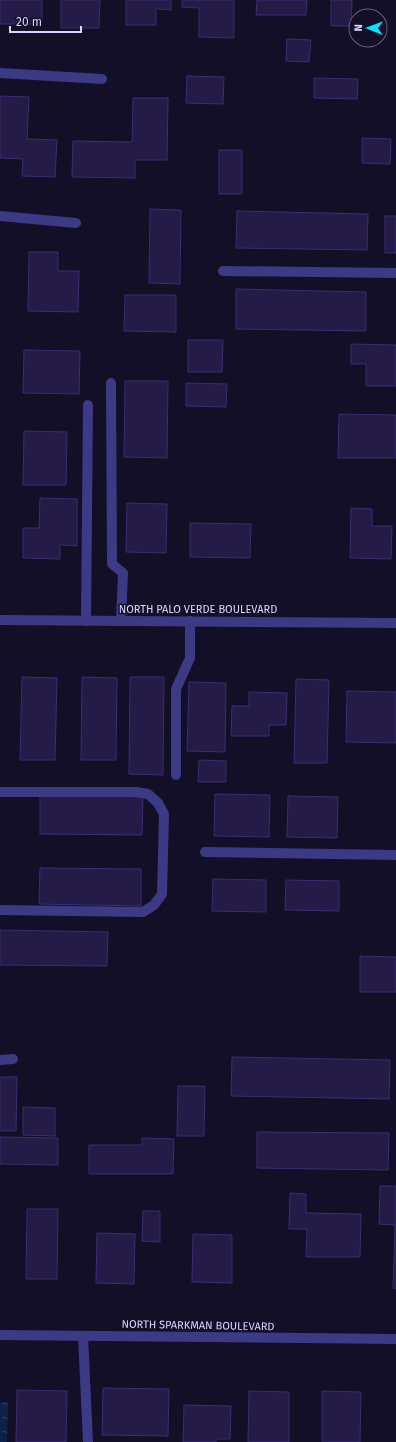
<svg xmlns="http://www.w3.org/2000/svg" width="396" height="1442" viewBox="0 0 396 1442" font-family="'Fira Sans',sans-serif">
<defs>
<pattern id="water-ripples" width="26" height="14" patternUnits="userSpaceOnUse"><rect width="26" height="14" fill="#0c2248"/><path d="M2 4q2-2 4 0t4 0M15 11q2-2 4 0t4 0" fill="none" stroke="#2f4163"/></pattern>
</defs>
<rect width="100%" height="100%" fill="#130f26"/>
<!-- water -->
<polygon fill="url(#water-ripples)" points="0,1402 8,1402 7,1442 0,1442"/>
<!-- building -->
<g fill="#241b47" stroke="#3b2d73">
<rect x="0" y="0" width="42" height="24"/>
<polygon points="61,0 100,0 99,28 61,28"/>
<polygon points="126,0 171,0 171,10 156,9 156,25 126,25"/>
<polygon points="182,0 234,0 234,38 199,37 199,8 182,7"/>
<polygon points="257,0 307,0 306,15 256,15"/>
<polygon points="331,0 352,0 351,26 331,26"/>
<polygon points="287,39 311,40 309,62 286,61"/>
<polygon points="187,76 224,77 223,104 186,103"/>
<polygon points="314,78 358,79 357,99 314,98"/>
<polygon points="0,96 29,97 27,139 57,140 55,177 22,176 23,159 0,158"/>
<polygon points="133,98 168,98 167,160 135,160 135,178 72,177 73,141 132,142"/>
<polygon points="362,138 391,139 390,164 362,163"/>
<rect x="219" y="150" width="23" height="44"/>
<polygon points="150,209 181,210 180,284 149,283"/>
<polygon points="237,211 368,214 367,250 236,248"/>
<rect x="385" y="216" width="11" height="37"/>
<polygon points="29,252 58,252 58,271 79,271 78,312 28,311"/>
<polygon points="236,289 366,292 366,331 236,329"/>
<polygon points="125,295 176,295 176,332 124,331"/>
<polygon points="188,340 223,340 222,372 188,372"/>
<polygon points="351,344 396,345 396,386 366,386 366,364 351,364"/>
<polygon points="24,350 80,351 79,394 23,393"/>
<polygon points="125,381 168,381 167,458 124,457"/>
<polygon points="186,383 227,384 226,407 186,406"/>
<polygon points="339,414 396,415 396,458 338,458"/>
<polygon points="24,431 67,432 66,485 23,485"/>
<polygon points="40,498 77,499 77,546 60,545 60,559 23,558 23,528 39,528"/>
<polygon points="127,503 167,504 166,553 126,552"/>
<polygon points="351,508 372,509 372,526 392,526 391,559 350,558"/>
<polygon points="190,523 251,524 250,558 190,557"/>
<polygon points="22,677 57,678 55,760 20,760"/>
<polygon points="82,677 117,678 116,760 81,760"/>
<polygon points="130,677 164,677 163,775 129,774"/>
<polygon points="296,679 329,680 327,763 294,763"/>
<polygon points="189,682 226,683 225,752 187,751"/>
<polygon points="347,691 396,692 396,743 346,742"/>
<polygon points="249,692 287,693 286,725 269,725 269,736 231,736 232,706 249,706"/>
<polygon points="199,760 226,761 226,782 198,782"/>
<polygon points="215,794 270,795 269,837 214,836"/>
<polygon points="40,795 143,797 142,835 40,834"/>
<polygon points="288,796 338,797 337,838 287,837"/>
<polygon points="40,868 141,869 141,906 39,904"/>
<polygon points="213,879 266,880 266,912 212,911"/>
<polygon points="286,880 339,881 339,911 285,910"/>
<polygon points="0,930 108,932 107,966 0,965"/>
<polygon points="360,956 396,957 396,992 360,992"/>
<polygon points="232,1057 390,1060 389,1099 231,1096"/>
<polygon points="0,1077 17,1077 16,1131 0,1131"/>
<polygon points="178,1086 205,1086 204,1136 177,1136"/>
<polygon points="23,1107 55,1108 55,1136 23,1135"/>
<polygon points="257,1132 389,1133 388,1170 257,1168"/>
<polygon points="0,1137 58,1138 58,1165 0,1164"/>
<polygon points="142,1138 174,1139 173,1174 89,1174 89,1145 142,1145"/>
<polygon points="380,1186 396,1186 396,1289 393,1288 395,1225 379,1224"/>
<polygon points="290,1193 306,1194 306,1213 361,1214 360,1257 306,1257 307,1229 289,1229"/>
<polygon points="27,1209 58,1209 57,1279 26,1279"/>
<polygon points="143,1211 160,1211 160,1242 142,1241"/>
<polygon points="97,1233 135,1234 134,1284 96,1283"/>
<polygon points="193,1234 232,1235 232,1283 192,1282"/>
<polygon points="103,1388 169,1389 168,1436 102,1435"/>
<polygon points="17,1390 67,1391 66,1442 16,1442"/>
<polygon points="249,1391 289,1392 289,1442 248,1442"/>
<polygon points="322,1391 361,1392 360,1442 322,1442"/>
<polygon points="184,1405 231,1406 230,1439 216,1439 216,1442 183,1442"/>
</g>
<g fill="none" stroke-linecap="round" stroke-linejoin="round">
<!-- service -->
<g stroke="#3d3a85" stroke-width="10">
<polyline points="0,73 102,79"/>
<polyline points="0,216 76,223"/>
<polyline points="223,271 396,273"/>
<polyline points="111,383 112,564 123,573 121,621"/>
<polyline points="86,621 88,405"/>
<polyline points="176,775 176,689 190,658 190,621"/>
<polyline points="0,792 136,792 148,794 158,803 164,814 162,894 154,905 143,912 0,910"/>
<polyline points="205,852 396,855"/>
<polyline points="0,1060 13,1059"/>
<polyline points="83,1336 88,1442"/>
</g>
<!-- minor -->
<g stroke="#3d3a85" stroke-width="10">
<polyline points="0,620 396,623"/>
<polyline points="0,1335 396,1339"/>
</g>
</g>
<g text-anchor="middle" stroke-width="3" stroke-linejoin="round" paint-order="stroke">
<!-- street labels -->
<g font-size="11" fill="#d9d4ff" stroke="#130f26">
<text x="198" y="613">NORTH PALO VERDE BOULEVARD</text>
<text transform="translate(198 1325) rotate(1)" y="4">NORTH SPARKMAN BOULEVARD</text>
</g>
</g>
<!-- north arrow -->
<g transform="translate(368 28) rotate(271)"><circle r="19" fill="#130f26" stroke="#625e7d"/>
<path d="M0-3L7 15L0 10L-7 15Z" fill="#00e5ff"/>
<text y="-6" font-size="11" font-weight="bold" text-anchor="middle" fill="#d9d4ff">N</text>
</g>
<!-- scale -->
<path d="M10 26v6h71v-6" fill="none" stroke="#d9d4ff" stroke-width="2"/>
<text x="16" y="26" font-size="12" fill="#d9d4ff" stroke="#130f26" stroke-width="3" paint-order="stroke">20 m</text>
</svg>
